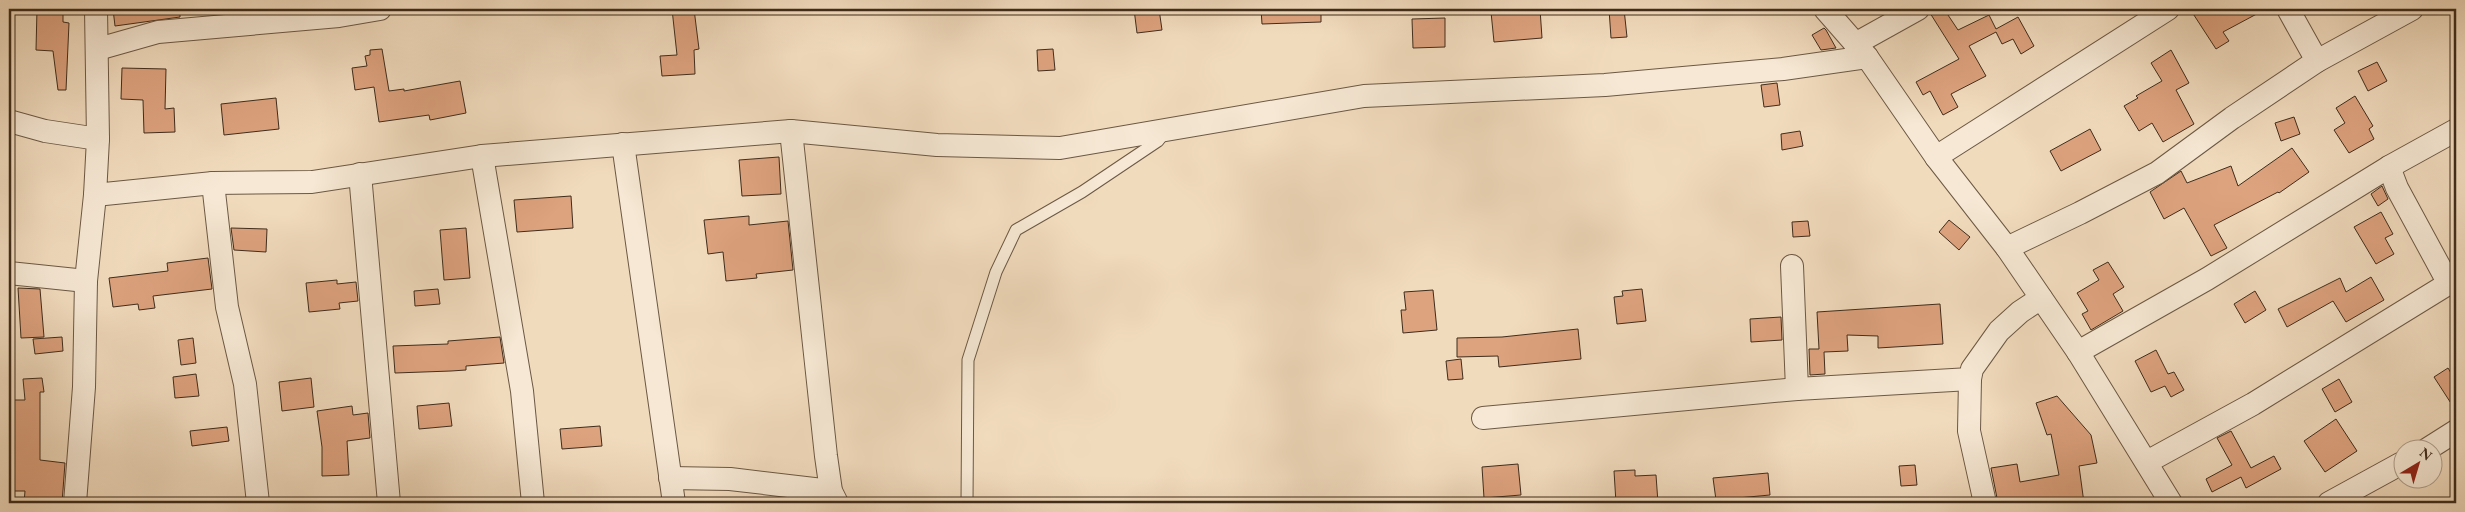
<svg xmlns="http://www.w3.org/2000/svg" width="2465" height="512" viewBox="0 0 2465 512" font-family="'EB Garamond',serif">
<rect width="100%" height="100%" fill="#f1dbbd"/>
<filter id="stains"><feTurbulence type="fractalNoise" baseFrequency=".004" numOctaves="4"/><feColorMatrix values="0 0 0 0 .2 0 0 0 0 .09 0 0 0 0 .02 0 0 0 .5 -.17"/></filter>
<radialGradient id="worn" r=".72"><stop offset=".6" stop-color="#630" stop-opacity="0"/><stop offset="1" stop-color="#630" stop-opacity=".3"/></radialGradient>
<!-- building -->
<g fill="#dda27e" stroke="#3f2c1b">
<polygon points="37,9 63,9 63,22 69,23 66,90 58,90 53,51 36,50"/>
<polygon points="113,9 180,9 180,17 115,26"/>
<polygon points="672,9 694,9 699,49 694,50 695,74 662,76 660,56 677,55"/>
<polygon points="1134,9 1159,9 1162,30 1137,33"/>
<polygon points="1261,9 1321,9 1321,22 1262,24"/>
<polygon points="1540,9 1542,38 1494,42 1491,12"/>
<polygon points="1609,9 1624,9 1627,37 1611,38"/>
<polygon points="1931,9 1944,9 1958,30 1989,15 1996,29 2018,17 2034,46 2021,54 2013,39 2002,44 1996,32 1969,46 1986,76 1951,94 1958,107 1943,115 1930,91 1923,95 1916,82 1959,59 1930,13"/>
<polygon points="2190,9 2266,9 2223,32 2229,41 2216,49"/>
<polygon points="1445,18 1445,47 1413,48 1412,19"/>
<polygon points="1824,28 1826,30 1836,48 1821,50 1812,35"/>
<polygon points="382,49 389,91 404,89 404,91 460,81 466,113 430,120 429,115 379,122 374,87 355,90 352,68 367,66 365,56 370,55 370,50"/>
<polygon points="1053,49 1055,70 1038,71 1037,50"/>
<polygon points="2171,50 2189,83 2176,90 2194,124 2163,142 2152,123 2139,131 2124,106 2138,98 2136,96 2162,81 2151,63"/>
<polygon points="2377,62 2387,81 2368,91 2358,71"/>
<polygon points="122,68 166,69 165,109 174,108 175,132 144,133 143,100 121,99"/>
<polygon points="1777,83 1780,105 1764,107 1761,85"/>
<polygon points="2355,96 2373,126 2369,129 2374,139 2349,153 2334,130 2345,123 2336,108"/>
<polygon points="276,98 279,129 224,135 221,104"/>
<polygon points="2294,117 2300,134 2281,141 2275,123"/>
<polygon points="2090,129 2101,150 2061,171 2050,151"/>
<polygon points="1800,131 1803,146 1782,150 1781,134"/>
<polygon points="2292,148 2309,172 2279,193 2278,192 2214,225 2227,248 2211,256 2184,208 2164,219 2150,192 2181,171 2187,183 2231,166 2238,186"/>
<polygon points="779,157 781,194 742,196 739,160"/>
<polygon points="2382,186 2388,199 2378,206 2371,194"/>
<polygon points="571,196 573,228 517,232 514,200"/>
<polygon points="2381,212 2393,234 2385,238 2394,254 2376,264 2354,227"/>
<polygon points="749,216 749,225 788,221 793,270 756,274 757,278 726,281 723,252 708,254 704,220"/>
<polygon points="1949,220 1970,237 1959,250 1939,232"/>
<polygon points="1808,221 1810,236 1793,237 1792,222"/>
<polygon points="231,228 267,229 266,252 234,250"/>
<polygon points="466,228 470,278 444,280 440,230"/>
<polygon points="208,258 212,289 153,296 155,308 139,310 138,304 113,307 109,278 168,271 167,263"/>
<polygon points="2108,262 2124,287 2113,294 2123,311 2091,330 2082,314 2088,311 2077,293 2099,280 2093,270"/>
<polygon points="2371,277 2384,300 2346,322 2333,301 2287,327 2278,309 2340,278 2346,292"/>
<polygon points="337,280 337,284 356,282 358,301 339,303 340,309 309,312 306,283"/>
<polygon points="18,288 40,289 44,337 21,338"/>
<polygon points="438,289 440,304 415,306 414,291"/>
<polygon points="1642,289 1646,321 1617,324 1614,297 1623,296 1622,291"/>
<polygon points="1433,290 1437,330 1403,333 1401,310 1406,310 1404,292"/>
<polygon points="2255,291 2266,310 2245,323 2234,304"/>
<polygon points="1940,304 1943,344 1878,348 1878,336 1847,335 1848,351 1824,352 1825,374 1810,375 1809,349 1819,349 1817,312"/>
<polygon points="1781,317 1782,340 1751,342 1750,319"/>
<polygon points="1578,329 1581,359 1499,367 1498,356 1457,357 1457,338 1502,337"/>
<polygon points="62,337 63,351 35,354 33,339"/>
<polygon points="500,337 504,363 466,366 466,370 451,371 395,373 393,346 448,344 448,341"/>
<polygon points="193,338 196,363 181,365 178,340"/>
<polygon points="2156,350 2168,374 2174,372 2184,390 2171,397 2165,386 2151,392 2135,361"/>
<polygon points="1461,359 1463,379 1448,380 1446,361"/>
<polygon points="2448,368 2456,381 2456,411 2434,377"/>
<polygon points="196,374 199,396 175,398 173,377"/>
<polygon points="42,378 44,392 40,392 40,460 65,463 62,503 24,503 25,491 9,491 9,400 25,400 23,379"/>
<polygon points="311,378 314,407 282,411 279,382"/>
<polygon points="2339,379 2352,402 2335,412 2322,389"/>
<polygon points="2057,396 2091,435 2097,463 2079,466 2084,503 1998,503 1991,468 2017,464 2020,482 2059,475 2051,434 2047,435 2036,403"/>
<polygon points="449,403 452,426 419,429 417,406"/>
<polygon points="352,406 353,415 368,413 370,438 347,441 349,475 322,476 322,447 317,411"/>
<polygon points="2336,419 2357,451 2325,472 2304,441"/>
<polygon points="600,426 602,446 562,449 560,429"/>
<polygon points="227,427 229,441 192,446 190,431"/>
<polygon points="2231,431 2251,468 2274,456 2281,469 2246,488 2241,477 2212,492 2206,479 2232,465 2217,438"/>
<polygon points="1518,464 1521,495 1484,498 1482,467"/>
<polygon points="1915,465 1917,485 1901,486 1899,466"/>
<polygon points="1635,470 1635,476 1656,475 1658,503 1616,503 1614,471"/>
<polygon points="1768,473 1770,495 1716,500 1713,478"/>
</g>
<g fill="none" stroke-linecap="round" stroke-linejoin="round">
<defs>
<polyline id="lane" points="967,503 968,360 996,272 1016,230 1082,192 1158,141 1165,132"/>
<g id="street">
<polyline points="96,9 98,139 95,195 213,183 312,182 482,156 791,131 937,145 1060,148 1364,96 1605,85 1783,69 1867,57"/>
<polyline points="1825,9 1867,57 1936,157 2007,248 2078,352 2171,503"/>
<polyline points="2288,9 2317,61"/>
<polyline points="1855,44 1918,9"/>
<polyline points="98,49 158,32 339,16 380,9"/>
<polyline points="9,121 45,131 98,139"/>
<polyline points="791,131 826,456 831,491 837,503"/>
<polyline points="623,144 674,503"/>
<polyline points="482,156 522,391 533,503"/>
<polyline points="1936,157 2168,9"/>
<polyline points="2389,167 2397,188 2449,284"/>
<polyline points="360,174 389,503"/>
<polyline points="213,183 227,307 245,384 258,503"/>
<polyline points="2007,248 2080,213 2157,173 2232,118 2317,61 2412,9"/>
<polyline points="1792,266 1797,389"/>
<polyline points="9,273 86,281"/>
<polyline points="2078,352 2207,279 2389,167 2456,130"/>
<polyline points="1483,418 1797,389 1970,379"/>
<polyline points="2426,450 2456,431"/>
<polyline points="2147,462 2253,404 2456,279"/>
<polyline points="670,478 730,479 831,491"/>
<polyline points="75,503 84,387 86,281 95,195"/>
<polyline points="1985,503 1969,431 1970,379 1972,369 1999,331 2020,312 2041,298"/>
<polyline points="2329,503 2402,463"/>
</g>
</defs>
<!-- lane casing -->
<use href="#lane" stroke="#6c5844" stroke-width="13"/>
<!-- street casing -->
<use href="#street" stroke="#6c5844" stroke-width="24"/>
<!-- lane -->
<use href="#lane" stroke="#f6e8d4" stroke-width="11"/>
<!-- street -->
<use href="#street" stroke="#f6e8d4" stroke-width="22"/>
</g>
<!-- margin -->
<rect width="2465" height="512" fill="none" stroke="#f1dbbd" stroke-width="30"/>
<rect x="10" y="10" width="2445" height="492" fill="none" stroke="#3f2c1b" stroke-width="2.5"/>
<rect x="15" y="15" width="2435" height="482" fill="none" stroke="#3f2c1b"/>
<!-- north arrow -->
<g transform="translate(2418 464) rotate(38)"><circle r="24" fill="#f6e8d4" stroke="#ad9d8a"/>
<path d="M0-4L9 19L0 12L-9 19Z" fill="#8f2418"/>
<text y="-8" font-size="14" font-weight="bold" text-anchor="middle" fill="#3f2c1b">N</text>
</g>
<rect width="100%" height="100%" filter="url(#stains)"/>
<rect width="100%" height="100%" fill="url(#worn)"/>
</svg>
